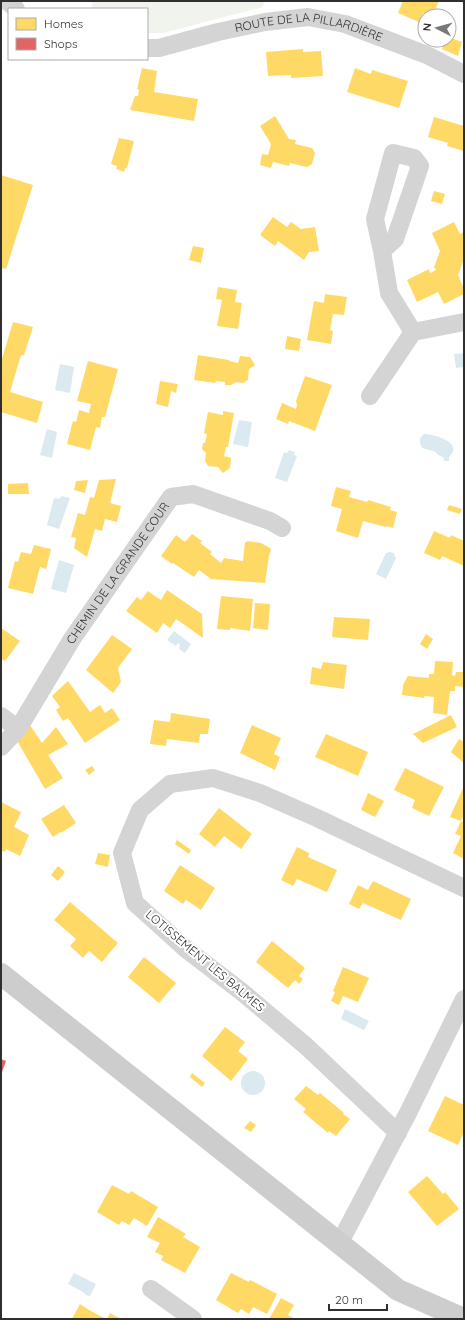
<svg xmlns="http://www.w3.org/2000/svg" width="465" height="1320" viewBox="0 0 465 1320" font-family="Quicksand,sans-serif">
<rect width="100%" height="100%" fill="#fff"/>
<!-- green -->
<polygon fill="#f1f4ed" points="93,1 264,1 263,7 163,33 147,33 147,9 91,9"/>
<!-- water -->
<g fill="#dbe9f0">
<polygon points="464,353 464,367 456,368 454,354"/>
<polygon points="60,364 74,367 70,393 55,390"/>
<polygon points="239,420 252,422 248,447 233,444"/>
<polygon points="47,429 57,432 52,458 40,455"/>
<path d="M 424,434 C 434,434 465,443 449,457 L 449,461 L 444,461 L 444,458 L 437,454 L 436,452 L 422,448 L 420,443 L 420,438 Z"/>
<polygon points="289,450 295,452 294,455 297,456 287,482 275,478 284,452 287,453"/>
<polygon points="62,496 70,498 59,529 47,525 54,498 59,499"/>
<polygon points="390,552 394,553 395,557 396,558 386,579 376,574 386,553"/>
<polygon points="59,560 74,565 66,593 51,589"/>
<polygon points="174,631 191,644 185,653 179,649 180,645 178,643 176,646 167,640"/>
<polygon points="345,1009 369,1021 364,1030 341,1019"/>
<circle cx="253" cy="1083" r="12"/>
<polygon points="74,1273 96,1284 90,1296 86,1295 83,1292 68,1284"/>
</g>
<!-- homes -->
<g fill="#ffd966">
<polygon points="403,1 439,1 432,16 423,13 419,22 398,13"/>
<polygon points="449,37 462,42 458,56 442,49 445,40 449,40"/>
<polygon points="303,49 303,52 321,51 323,76 291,78 291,75 268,76 266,52"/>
<polygon points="142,68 157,71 154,92 198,99 194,121 130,110 135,96 138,96 139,90 137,89"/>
<polygon points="355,68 371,74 372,70 408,81 399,108 347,92"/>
<polygon points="275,116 289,139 296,140 295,144 312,148 315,153 312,164 307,167 290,163 289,166 273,162 271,168 260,165 262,154 268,155 271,144 260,126"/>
<polygon points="434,117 464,126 464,151 447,146 448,143 428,137"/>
<polygon points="119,138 134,141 127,168 125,168 124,172 116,169 117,166 111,164"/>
<polygon points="1,175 33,185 6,269 1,268"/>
<polygon points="434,191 445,194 442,204 431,201"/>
<polygon points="273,217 287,227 291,222 301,229 315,227 319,251 309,252 304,260 278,241 275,246 260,235"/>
<polygon points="454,222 460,234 464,232 464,259 458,275 464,289 464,294 444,304 438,292 417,302 407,280 429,269 430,273 436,270 434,267 440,251 432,233"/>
<polygon points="193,246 204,248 201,263 189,260"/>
<polygon points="218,287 237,290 235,302 242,303 238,329 217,326 222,300 216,299"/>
<polygon points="325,294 347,297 344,315 333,314 330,330 333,331 331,344 307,340 314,301 324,303"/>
<polygon points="13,322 33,327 24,355 21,355 10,392 43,402 37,423 1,412 1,362"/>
<polygon points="287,336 301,339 299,351 285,349"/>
<polygon points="198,355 229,360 229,361 238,363 240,356 250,357 255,365 249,369 248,380 243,383 236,382 231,385 225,385 225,382 216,381 215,383 194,380"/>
<polygon points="88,361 118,369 105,417 102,417 100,428 96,427 90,450 67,444 73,421 76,422 79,410 89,413 91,404 77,401"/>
<polygon points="305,376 332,385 315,431 289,421 288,424 276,419 282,403 296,409 297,405 296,401"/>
<polygon points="160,381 178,384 176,393 171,391 168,407 156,404"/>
<polygon points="223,411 234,413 228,447 226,447 224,456 231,458 230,468 223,473 218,467 208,466 205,461 206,453 202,449 203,443 205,443 207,434 204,433 208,412 223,415"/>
<polygon points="116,479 110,503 121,506 117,522 105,519 102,531 95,529 87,557 74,548 76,538 71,537 78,513 85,515 90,497 94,498 99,480"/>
<polygon points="88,480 85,493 74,490 76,481"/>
<polygon points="28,483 29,494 8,494 8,484"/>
<polygon points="336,487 351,491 349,497 367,502 368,500 391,507 390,510 397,512 393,528 386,526 386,527 363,521 358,538 336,531 342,509 331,506"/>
<polygon points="449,505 462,509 460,514 447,510"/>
<polygon points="434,531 450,538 451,535 464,541 464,566 442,556 440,560 424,553"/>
<polygon points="192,534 202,541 200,543 212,552 210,554 221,563 224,558 243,561 245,542 247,542 247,541 261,543 270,548 271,549 269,556 265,583 211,579 199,570 194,577 173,563 172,564 161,556 176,535 185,542"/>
<polygon points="34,545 51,549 46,569 40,567 33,594 8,588 15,561 18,562 21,552 31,554"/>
<polygon points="167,590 202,614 203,638 176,619 170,628 163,623 157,633 126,611 137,597 141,600 148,591 161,600"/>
<polygon points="221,596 253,599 250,631 230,628 230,630 217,629"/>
<polygon points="255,603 270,604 268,630 253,628"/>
<polygon points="334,617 370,619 368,640 332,637"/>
<polygon points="1,628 20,641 5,661 1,659"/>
<polygon points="426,634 433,639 427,649 420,644"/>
<polygon points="112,635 132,649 118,668 121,682 113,693 86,670"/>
<polygon points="435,661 453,662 452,675 455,676 456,672 464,672 464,687 455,686 455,691 450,691 447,715 433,713 434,697 425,696 424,698 402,695 403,685 408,676 429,678 429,674 434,674"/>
<polygon points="323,662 347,665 344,689 310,684 312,667 321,669"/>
<polygon points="68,681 90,712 100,705 105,713 112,708 120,720 85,743 68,718 63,721 56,710 60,707 52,696"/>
<polygon points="171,713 210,719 208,734 200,734 199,743 167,739 166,746 150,744 154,720 170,722"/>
<polygon points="451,715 457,727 423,743 413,734"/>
<polygon points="30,725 42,743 56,727 68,744 48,755 63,778 45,789 16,739"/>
<polygon points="252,725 281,738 274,754 280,757 275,770 240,753"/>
<polygon points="326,734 368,752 358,776 315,757"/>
<polygon points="459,739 464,742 464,763 451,752"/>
<polygon points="92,766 95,770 89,775 85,770"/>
<polygon points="405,768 444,787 429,816 412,808 415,800 394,790"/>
<polygon points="464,786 464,815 461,821 464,823 464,859 453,853 461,836 455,834 461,821 450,817"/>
<polygon points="368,793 384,801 375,817 361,810"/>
<polygon points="1,802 21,812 14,827 29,835 20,856 6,849 5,852 1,850"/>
<polygon points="64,805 76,823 61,833 60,832 53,837 41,819"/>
<polygon points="219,808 252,834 241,849 224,836 215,847 199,834"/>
<polygon points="177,840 191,850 189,854 175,844"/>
<polygon points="297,847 309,853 308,857 337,870 327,892 297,879 293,886 281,880"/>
<polygon points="98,853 110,855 108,867 95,864"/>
<polygon points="180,865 215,888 201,910 186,900 183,904 164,891"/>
<polygon points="58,866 65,872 58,881 51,875"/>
<polygon points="373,881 411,899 401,920 363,903 359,909 349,904 358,885 368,890"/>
<polygon points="70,902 118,943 102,962 89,951 83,958 70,946 76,939 54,920"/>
<polygon points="272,941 305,968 299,976 303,979 299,984 295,980 288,988 256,962"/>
<polygon points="144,957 176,983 159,1003 128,977"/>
<polygon points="343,967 369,978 358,1002 343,996 339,1005 331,1001 335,992 333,991"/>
<polygon points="225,1027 245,1042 238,1051 248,1059 231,1081 202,1056"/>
<polygon points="192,1073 205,1083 202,1087 190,1077"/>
<polygon points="306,1086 318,1095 320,1093 344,1113 343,1114 350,1119 336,1136 329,1131 328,1133 303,1112 306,1109 294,1099"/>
<polygon points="445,1096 464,1105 464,1114 463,1118 464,1118 464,1132 458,1145 428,1131"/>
<polygon points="250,1121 256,1125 251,1132 244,1128"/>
<polygon points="427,1176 443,1194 445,1192 459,1209 437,1226 408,1192"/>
<polygon points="112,1185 129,1194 131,1191 158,1207 147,1226 134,1218 129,1225 122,1221 119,1225 97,1212"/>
<polygon points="158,1217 186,1234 183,1237 200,1247 185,1273 161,1260 163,1256 155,1252 160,1243 147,1237"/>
<polygon points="231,1273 249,1282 250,1280 277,1294 267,1314 253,1307 249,1314 241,1309 238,1313 216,1300"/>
<polygon points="281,1298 294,1305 288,1315 295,1319 269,1319"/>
<polygon points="80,1304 89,1310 106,1319 72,1319"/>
<polygon points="110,1313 121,1319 107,1319"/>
</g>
<!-- shops -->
<polygon fill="#e06666" points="1,1059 6,1061 1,1075"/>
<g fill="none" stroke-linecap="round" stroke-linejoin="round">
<!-- street -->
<g stroke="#d4d4d4" stroke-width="18">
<polyline points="7,1 16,9"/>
<path id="s1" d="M 147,48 L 159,48 L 218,32 L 265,22 L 308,17 L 345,24 L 427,55 L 464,74"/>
<polyline points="382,251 375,219 393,153 414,158 420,166 395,239 382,251 389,293 413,332"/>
<polyline points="370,396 413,332 464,322"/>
<polyline points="1,716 18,729"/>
<path id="s2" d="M 1,747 L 18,729 L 72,639 L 171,497 L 193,494 L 270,521 L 282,528"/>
<polyline points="398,1133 306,1046 242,992 186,949 135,903 122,853 140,810 170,784 213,778 260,793 317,818 464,888"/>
<polyline points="339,1244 408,1113 464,999"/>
<polyline points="151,1289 193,1319"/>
</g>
<!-- secondary -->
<polyline stroke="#cdcdcd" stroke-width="22" points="1,974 398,1290 464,1319"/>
</g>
<g text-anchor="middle" stroke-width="4" stroke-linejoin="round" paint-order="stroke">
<!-- street labels -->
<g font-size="12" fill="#2f2f2f" stroke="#fff">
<text dy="4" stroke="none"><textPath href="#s1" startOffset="166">ROUTE DE LA PILLARDIÈRE</textPath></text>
<text dy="4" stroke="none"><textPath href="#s2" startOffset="210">CHEMIN DE LA GRANDE COUR</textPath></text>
<text transform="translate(205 961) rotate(40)" y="4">LOTISSEMENT LES BALMES</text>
</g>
</g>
<!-- border -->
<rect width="465" height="1320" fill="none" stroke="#2f2f2f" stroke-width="4"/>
<!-- legend -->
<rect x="8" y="8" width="140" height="52" fill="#ffffff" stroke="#acacac"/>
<rect x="16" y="18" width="20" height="12" fill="#ffd966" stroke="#acacac"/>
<text x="44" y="28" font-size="12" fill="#2f2f2f">Homes</text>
<rect x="16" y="38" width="20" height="12" fill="#e06666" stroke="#acacac"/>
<text x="44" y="48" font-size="12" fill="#2f2f2f">Shops</text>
<!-- north arrow -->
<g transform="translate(437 28) rotate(276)"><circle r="19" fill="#ffffff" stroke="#acacac"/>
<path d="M0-3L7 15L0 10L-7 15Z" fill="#787878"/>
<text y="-6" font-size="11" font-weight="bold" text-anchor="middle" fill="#2f2f2f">N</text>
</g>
<!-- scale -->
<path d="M329 1304v6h58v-6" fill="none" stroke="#2f2f2f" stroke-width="2"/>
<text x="335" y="1304" font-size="12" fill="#2f2f2f" stroke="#ffffff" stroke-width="3" paint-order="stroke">20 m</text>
</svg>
